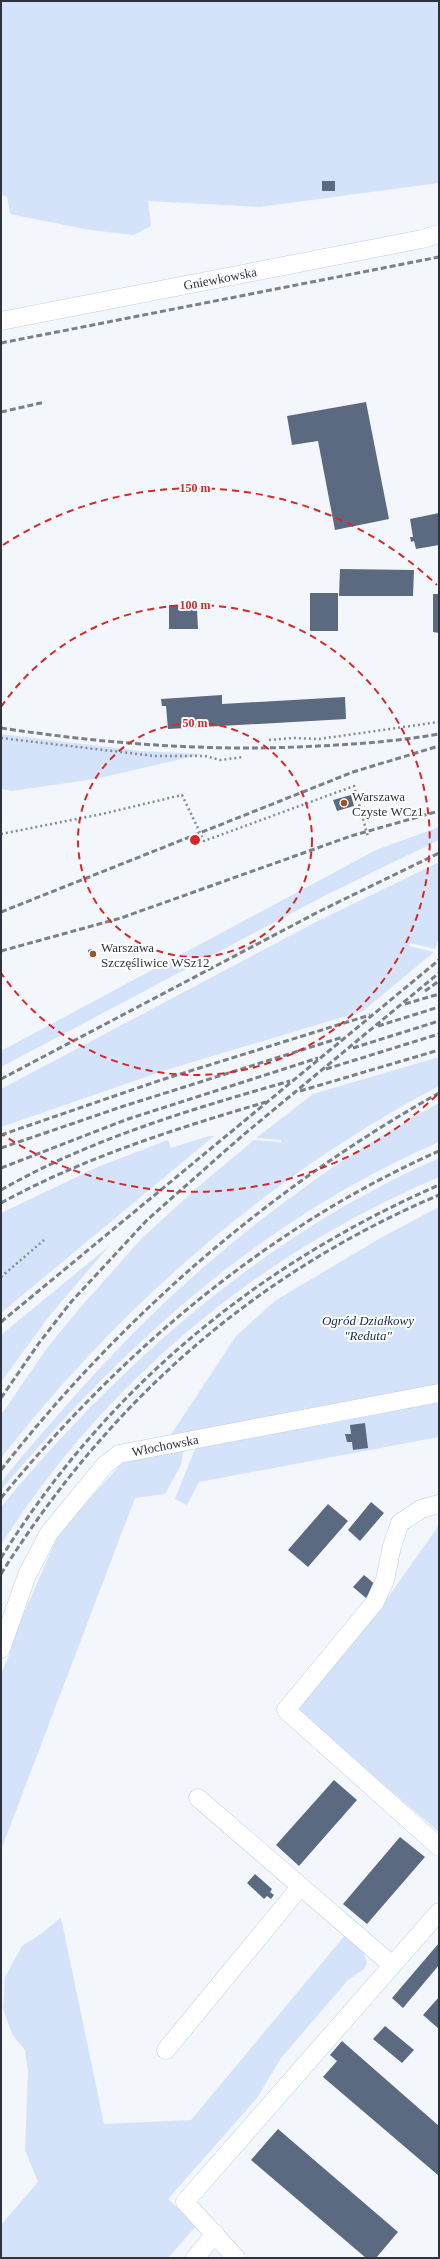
<svg xmlns="http://www.w3.org/2000/svg" width="440" height="2259" viewBox="0 0 440 2259" font-family="Georgia,serif">
<rect width="100%" height="100%" fill="#f3f7fc"/>
<!-- green -->
<g fill="#d4e3fa">
<polygon points="1,1 439,1 439,183 259,207 148,201 151,226 134,235 90,230 10,214 7,197 1,195"/>
<polygon points="1,734 140,751 203,754 95,779 12,791 1,789"/>
<polygon points="439,827 439,840 324,896 1,1067 1,1051 376,850"/>
<polygon points="439,862 439,938 435,949 410,943 409,946 434,952 363,1011 166,1070 1,1127 1,1089 316,922"/>
<path d="M 439,1057 L 439,1086 C 268,1176 120,1306 1,1458 L 1,1415 L 47,1348 L 79,1309 L 142,1238 L 199,1186 L 254,1140 L 281,1142 L 281,1140 L 256,1138 L 313,1094 Z"/>
<path d="M 439,1103 L 439,1142 C 260,1220 126,1343 1,1490 L 1,1483 L 9,1472 C 58,1414 107,1357 162,1305 C 244,1227 339,1157 439,1103 Z"/>
<polygon points="209,1136 214,1136 1,1313 1,1213 100,1166 168,1140 171,1148"/>
<path d="M 439,1158 L 439,1177 C 261,1252 105,1381 1,1545 L 1,1507 C 122,1361 265,1235 439,1158 Z"/>
<polygon points="439,1207 439,1386 168,1439 236,1336 276,1300 384,1236"/>
<polygon points="109,1246 51,1314 1,1382 1,1335"/>
<polygon points="439,1402 439,1437 199,1482 187,1505 175,1499 197,1444 318,1422 319,1426"/>
<polygon points="184,1446 181,1465 165,1494 135,1498 1,1850 1,1674 10,1653 9,1647 60,1531 125,1460"/>
<polygon points="439,1525 439,1832 295,1709 382,1606"/>
<polygon points="61,1917 104,2124 191,2120 346,1934 363,1952 367,1962 364,1969 348,1980 281,2058 257,2098 168,2199 197,2225 168,2258 1,2258 1,2225 38,2182 25,2150 28,2072 25,2050 12,2034 3,2009 5,1977 22,1946 41,1934"/>
</g>
<!-- building -->
<g fill="#5b6a81">
<rect x="322" y="181" width="13" height="10"/>
<polygon points="366,402 389,519 335,530 318,441 292,445 287,416"/>
<polygon points="439,513 439,545 416,549 414,541 411,542 410,537 413,537 410,519"/>
<polygon points="340,569 414,570 413,596 339,596"/>
<rect x="310" y="593" width="28" height="38"/>
<polygon points="433,594 439,594 439,633 433,632"/>
<polygon points="169,605 178,605 178,610 197,610 198,629 169,629"/>
<polygon points="222,695 222,704 345,697 346,719 168,729 166,706 162,706 161,699"/>
<polygon points="351,795 354,806 337,811 333,800"/>
<polygon points="92,949 92,951 95,951 97,957 90,958 88,950"/>
<polygon points="365,1423 368,1448 353,1450 352,1442 347,1442 345,1434 351,1434 350,1425"/>
<polygon points="371,1502 384,1513 360,1541 348,1530"/>
<polygon points="328,1504 348,1521 308,1567 288,1550"/>
<polygon points="364,1575 377,1586 366,1598 353,1587"/>
<polygon points="334,1780 357,1800 299,1866 276,1845"/>
<polygon points="400,1837 425,1857 367,1924 343,1904"/>
<polygon points="255,1874 272,1889 270,1892 274,1895 271,1899 267,1896 264,1899 247,1883"/>
<polygon points="439,1943 439,1965 403,2008 392,1998"/>
<polygon points="439,1997 439,2029 423,2015"/>
<polygon points="385,2026 414,2050 402,2063 373,2039"/>
<polygon points="342,2041 439,2126 439,2176 323,2077 337,2061 330,2055"/>
<polygon points="278,2129 398,2232 376,2258 366,2258 251,2160"/>
</g>
<g fill="none" stroke-linecap="round" stroke-linejoin="round">
<defs>
<g id="minor">
<polyline points="1,321 422,239 439,234"/>
<polyline points="439,1504 421,1509 400,1523 392,1546 385,1580 375,1602 286,1710 439,1847"/>
<polyline points="1,1649 27,1575 49,1533 105,1465 119,1454 439,1393"/>
<polyline points="198,1798 392,1965"/>
<polyline points="166,2050 300,1887"/>
<polyline points="195,2258 215,2234"/>
<polyline points="236,2258 185,2202 439,1912"/>
</g>
</defs>
<!-- minor casing -->
<use href="#minor" stroke="#bdcde7" stroke-width="19"/>
<!-- path -->
<g stroke="#878c94" stroke-width="2.5" stroke-dasharray="2 3" stroke-linecap="butt">
<polyline points="1,738 155,756 205,756 220,760 244,757"/>
<polyline points="269,740 293,738 319,739 439,722"/>
<polyline points="1,834 102,814 182,795 204,841 354,786 368,837"/>
<polyline points="1,1277 44,1240"/>
</g>
<!-- minor -->
<use href="#minor" stroke="#fff" stroke-width="18"/>
<!-- rail -->
<g stroke="#7b8088" stroke-width="3" stroke-dasharray="6 3" stroke-linecap="butt">
<polyline points="1,343 439,257"/>
<polyline points="1,412 45,402"/>
<path d="M 1,728 C 107,744 212,752 318,746 C 359,744 399,741 439,734"/>
<polyline points="1,912 353,772 439,746"/>
<polyline points="1,951 121,918 351,836 439,811"/>
<polyline points="425,991 439,981"/>
<polyline points="405,1004 439,994"/>
<polyline points="378,1026 439,1007"/>
<polyline points="353,1048 439,1021"/>
<polyline points="326,1069 439,1034"/>
<polyline points="1,1079 320,911 439,853"/>
<polyline points="300,1091 439,1050"/>
<polyline points="1,1135 161,1080 370,1015"/>
<polyline points="1,1148 124,1106 343,1037"/>
<polyline points="1,1168 128,1119 318,1058"/>
<path d="M 1,1190 C 90,1139 192,1109 290,1081"/>
<path d="M 1,1203 C 85,1157 175,1129 266,1102"/>
<polyline points="1,1322 439,960"/>
<polyline points="1,1398 39,1343 71,1302 147,1220 242,1136 439,973"/>
<path d="M 1,1470 C 122,1316 268,1189 439,1093"/>
<path d="M 1,1498 C 121,1352 266,1228 439,1151"/>
<path d="M 1,1558 C 107,1388 256,1265 439,1185"/>
<path d="M 1,1574 C 108,1403 253,1274 439,1195"/>
</g>
</g>
<!-- distance rings -->
<g fill="none" stroke="#d62828" stroke-width="2" stroke-dasharray="7 5">
<circle cx="195" cy="840" r="117"/>
<path d="M1 707A235 235 0 1 1 1 973"/>
<path d="M437 1095A352 352 0 0 1 3 1135M3 545A352 352 0 0 1 437 585"/>
</g>
<!-- markers -->
<g fill="#9a542b" stroke="#fff" stroke-width="1.5">
<circle cx="344" cy="803" r="4"/>
<circle cx="93" cy="954" r="4"/>
</g>
<g text-anchor="middle" stroke-width="4" stroke-linejoin="round" paint-order="stroke">
<!-- street labels -->
<g font-size="13" fill="#2e343e" stroke="#fff">
<text transform="translate(220 278) rotate(-11)" y="5">Gniewkowska</text>
<text transform="translate(165 1445) rotate(-11)" y="5">Włochowska</text>
</g>
<!-- poi labels -->
<g font-size="13" fill="#2e343e" stroke="#fff" text-anchor="start">
<text x="352" y="801">Warszawa<tspan x="352" dy="15">Czyste WCz1</tspan></text>
<text x="101" y="952">Warszawa<tspan x="101" dy="15">Szczęśliwice WSz12</tspan></text>
</g>
<!-- park labels -->
<g font-size="13" font-style="italic" fill="#112d58" stroke="#fff">
<text x="368" y="1325">Ogród Działkowy<tspan x="368" dy="15">"Reduta"</tspan></text>
</g>
</g>
<circle cx="195" cy="840" r="6" fill="#d62828" stroke="#fff" stroke-width="2"/>
<g font-size="12" text-anchor="middle" font-weight="bold" fill="#d62828" stroke="#fff" stroke-width="4" stroke-linejoin="round" paint-order="stroke">
<text x="195" y="492">150 m</text>
<text x="195" y="609">100 m</text>
<text x="195" y="727">50 m</text>
</g>
<!-- border -->
<rect width="440" height="2259" fill="none" stroke="#2e343e" stroke-width="4"/>
</svg>
